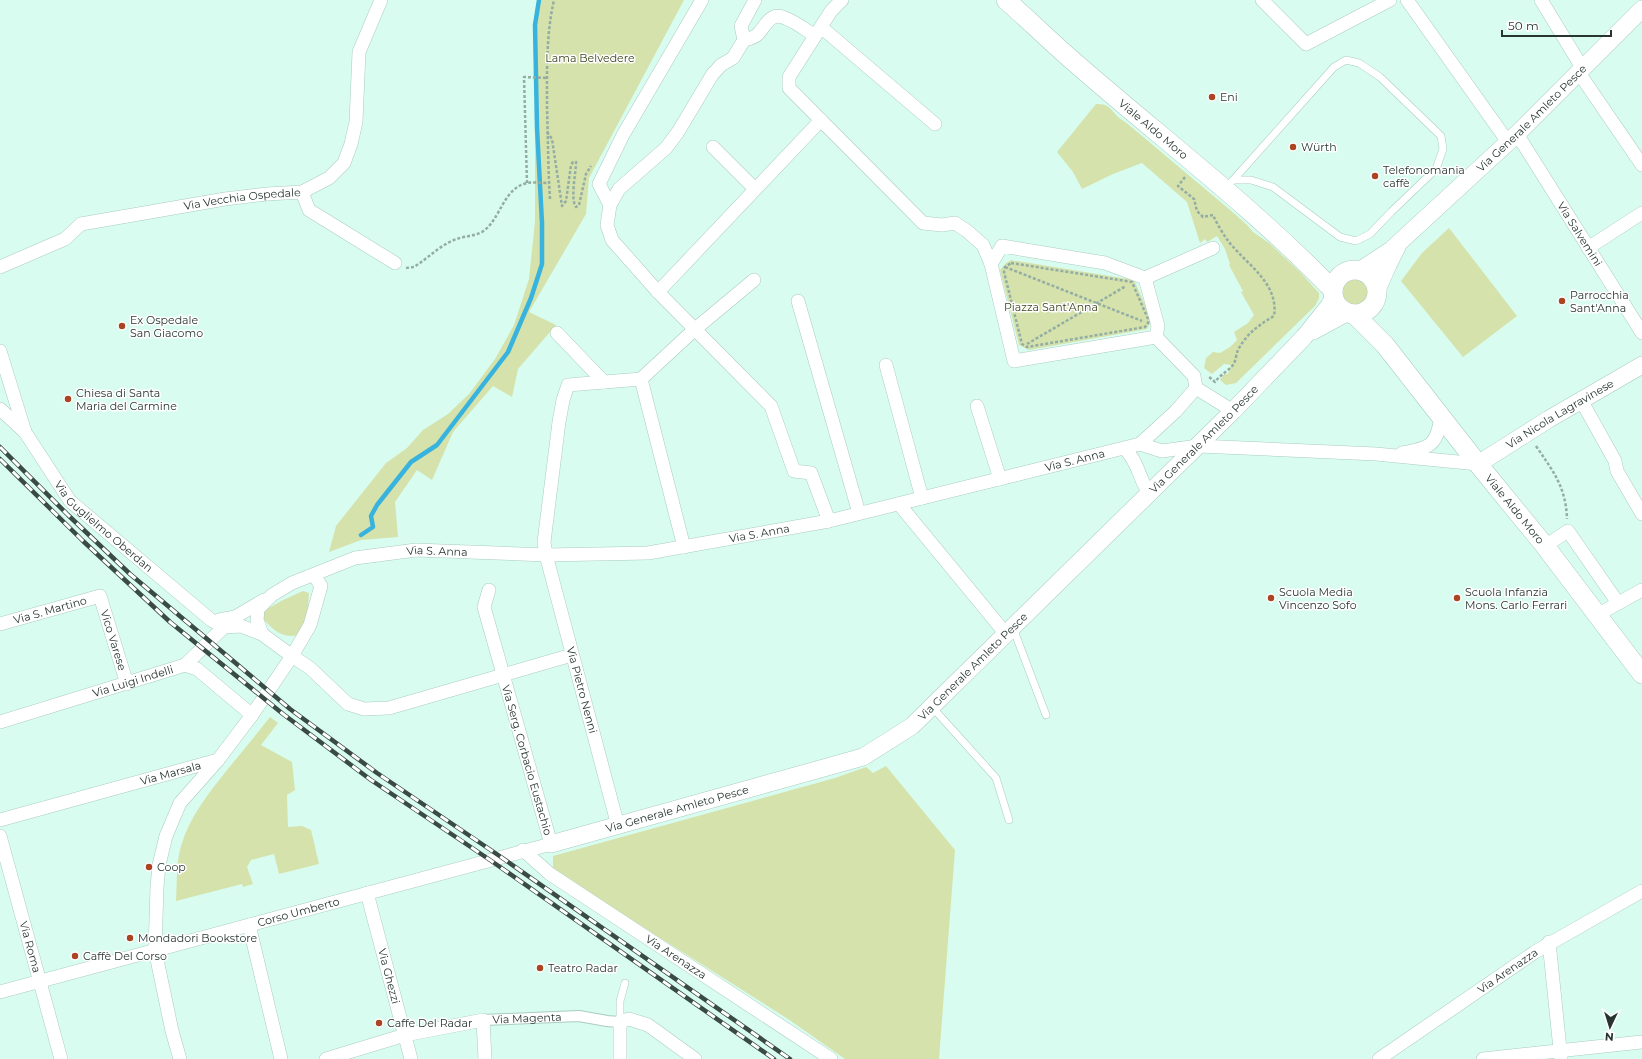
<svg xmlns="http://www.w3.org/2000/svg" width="1642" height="1059" viewBox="0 0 1642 1059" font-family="Montserrat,sans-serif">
<rect width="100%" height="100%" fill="#d9fcf0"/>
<!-- green -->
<g fill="#d5e2ab">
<polygon points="540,0 684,0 589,178 586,214 529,312 556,325 518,369 512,397 493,386 453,432 432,480 417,470 395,502 398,537 361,540 329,552 336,526 386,463 407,448 423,430 448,414 469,394 495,359 514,325 529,279 535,221 535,36"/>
<path d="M 1096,104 C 1110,104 1109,108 1118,117 C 1121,120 1126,122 1129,125 L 1236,215 L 1248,226 L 1253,232 L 1269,243 L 1300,272 L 1319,293 L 1319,298 L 1315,306 L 1236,383 L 1226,385 L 1220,380 L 1224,374 L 1228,374 L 1231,365 L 1224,364 L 1212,374 L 1204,368 L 1206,358 L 1213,352 L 1220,353 L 1230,347 L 1237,340 L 1234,332 L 1248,323 L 1254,315 L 1241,292 L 1243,291 L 1229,265 L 1230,264 L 1225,249 L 1217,236 L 1207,242 L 1205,239 L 1200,243 L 1187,202 L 1142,163 L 1113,174 L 1082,189 L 1073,172 L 1057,152 Z"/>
<polygon points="1449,228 1517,316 1463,357 1401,281 1422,253"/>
<polygon points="1011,260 1134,280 1152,320 1147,329 1029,350 1019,345 1000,270 1005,264"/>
<circle cx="1355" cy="292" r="13"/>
<path d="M 303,591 L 309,593 L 307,620 L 298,635 C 282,639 274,630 263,619 L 264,611 L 281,601 Z"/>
<path d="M 270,717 L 278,723 L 261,745 L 292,762 L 295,790 L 287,795 L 288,827 L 302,826 L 311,830 L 319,864 L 279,874 L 274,854 L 251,860 L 247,867 L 253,884 L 243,887 L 242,884 L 176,901 C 177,882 176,864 181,846 C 190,816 208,794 227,770 C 241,753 256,735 270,717 Z"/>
<polygon points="886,766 955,850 939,1059 845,1059 791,1021 553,870 553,856 835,778 866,767 873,773"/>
</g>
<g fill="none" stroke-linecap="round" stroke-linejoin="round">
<!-- stream -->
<polyline stroke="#38b3de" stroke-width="4.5" points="361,535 373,527 371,516 377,505 411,462 437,445 508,352 531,298 542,264 542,223 537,128 535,25 539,0"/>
<defs>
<g id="service">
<polyline points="1226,188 1334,67 1346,60 1359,63 1380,77 1441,136 1443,149 1436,169 1391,212 1370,234 1356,241 1340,237 1273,187 1251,180 1233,180"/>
<polyline points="1013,628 1046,715"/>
<polyline points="932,707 996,778 1009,820"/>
<polyline points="620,1022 620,1001 625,983"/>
</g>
<g id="pedestrian">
<path id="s1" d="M 483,1020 L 579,1016 L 607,1021 L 620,1022"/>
</g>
<g id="minor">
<polyline points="842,0 831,11 789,77 789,88 923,223 942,225 955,223 967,231 983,245 991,264"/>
<polyline points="1262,0 1306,44 1390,0"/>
<polyline points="1407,0 1508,142"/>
<polyline points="1541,0 1583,69"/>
<polyline points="821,27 935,124"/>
<path d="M 815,36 C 806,30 796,22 785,18 C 771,11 766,25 758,34 C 754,38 749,39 744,40 L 733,58 L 721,65 L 712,75 L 678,132 L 666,148 L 619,189 L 610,205 L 607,225 L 612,240 L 658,292 L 771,406 L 794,471 L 811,473 L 829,521"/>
<polyline points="744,40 741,26 755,0"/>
<polyline points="1579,73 1642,165"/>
<path id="s2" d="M 1517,134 L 1642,333"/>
<polyline points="713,147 755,189"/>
<polyline points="302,192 309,210 395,263"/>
<polyline points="610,205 599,184 623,135 702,0"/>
<polygon points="1002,246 1105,263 1145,278 1158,326 1156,337 1014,361 991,264"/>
<polyline points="1588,248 1642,213"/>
<path id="s3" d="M 0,267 L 65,239 L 81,224 L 225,199 L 267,194 L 302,192 L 329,178 L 344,163 L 351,144 L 356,122 L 359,52 L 381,0"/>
<polyline points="1145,278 1213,248"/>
<polyline points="658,292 821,120"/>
<polyline points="798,301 859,513"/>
<polyline points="557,333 604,382"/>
<polyline points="0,351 25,432"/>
<polyline points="886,365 922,498"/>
<polyline points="641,379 694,330 754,280"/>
<polyline points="1196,388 1233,411"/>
<polyline points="1581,400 1615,461 1617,471 1642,514"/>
<polyline points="977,406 1000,479"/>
<path id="s4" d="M 0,409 L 25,432 L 70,501 L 211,620 L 224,627"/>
<polyline points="1140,444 1176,411 1196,388 1194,376 1156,337"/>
<path d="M 1125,449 C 1138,461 1139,479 1149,493"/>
<path d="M 1402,453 C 1430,448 1437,446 1441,416"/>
<polyline points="899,504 1006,634"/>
<polyline points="1545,546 1568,531 1618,603"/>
<path id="s5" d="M 314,575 L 321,586 L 310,625 L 292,656 L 262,634 L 257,620 L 258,609 L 272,595 L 292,583 L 355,558 L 416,550 L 546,555 L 648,553 L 829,521 L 1140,444 L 1162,451 L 1198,446 L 1376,454 L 1478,464"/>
<polyline points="1597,615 1642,590"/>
<polyline points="219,620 235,617 264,600"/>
<path id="s6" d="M 0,624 L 100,596 L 127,684"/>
<polyline points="185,665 224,627 241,626 262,634"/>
<path id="s7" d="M 0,722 L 185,665 L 197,669 L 252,715"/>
<path id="s8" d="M 0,820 L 218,760 L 252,715 L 292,656 L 310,668 L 348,704 L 364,709 L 389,708 L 572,655"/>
<polyline points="618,826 546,555 544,542 559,422 563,400 568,385 641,379 684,547"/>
<path id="s9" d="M 0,836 L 61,1059"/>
<path id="s10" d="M 523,850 L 550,874 L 831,1059"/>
<path id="s11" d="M 367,893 L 411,1059"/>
<polyline points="249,925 281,1059"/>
<polyline points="1549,942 1561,1059"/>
<path id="s12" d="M 0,992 L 551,844 L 484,607 L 489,590"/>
<polyline points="180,1059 172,1031 155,950 157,887 159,865 166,836 180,803 218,760"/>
<polyline points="326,1059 405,1035 483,1020 485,1059"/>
<polyline points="620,1059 620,1022 629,1019 648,1025 695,1059"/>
<path id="s13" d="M 1379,1059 L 1535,952 L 1642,891"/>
<polyline points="1483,1059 1642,1042"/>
</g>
<g id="tertiary">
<path id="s14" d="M 1359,271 L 1391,250 L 1517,134 L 1642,9"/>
<polyline points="1377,290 1388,265 1397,247"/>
<polyline points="1313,331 1348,312"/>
<path id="s15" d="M 1478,464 L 1549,419 L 1642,365"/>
<path id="s16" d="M 551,844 L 863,757 L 912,726 L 1233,411 L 1304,337 L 1329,306 L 1334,297"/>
</g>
<g id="secondary">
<path id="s17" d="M 1006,0 C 1031,22 1055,46 1080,67 C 1165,141 1255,209 1333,290"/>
<circle cx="1355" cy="292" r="22"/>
<path id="s18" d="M 1354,314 L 1385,345 L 1478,464 L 1545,546 L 1642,674"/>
</g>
</defs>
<!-- service casing -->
<use href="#service" stroke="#aaccc0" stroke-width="8"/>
<!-- pedestrian casing -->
<use href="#pedestrian" stroke="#aaccc0" stroke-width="12"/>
<!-- minor casing -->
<use href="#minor" stroke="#aaccc0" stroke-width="14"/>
<!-- tertiary casing -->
<use href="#tertiary" stroke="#aaccc0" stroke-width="18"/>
<!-- secondary casing -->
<use href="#secondary" stroke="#aaccc0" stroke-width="20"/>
<!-- path -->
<g stroke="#93ada4" stroke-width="2.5" stroke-dasharray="3 2" stroke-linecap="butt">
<path d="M 547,132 L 552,139 L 562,206 L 566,201 L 571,165 L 573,162 L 576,162 C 576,173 570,199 576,207 L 579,205 L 586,174 L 591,166"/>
<path d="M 1185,177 L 1178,186 L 1194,199 L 1197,211 L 1203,217 L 1213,215 C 1217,224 1223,234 1229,242 C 1247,265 1279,283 1274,316 C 1259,325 1247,333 1238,350 C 1236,354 1236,361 1233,365 C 1228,371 1220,375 1215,382 L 1208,376"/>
<polyline points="527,183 524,77 547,78"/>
<path d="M 550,199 C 548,168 548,138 547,107 C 547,71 546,35 554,0"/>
<polygon points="1011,263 1132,282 1148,319 1148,323 1145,327 1027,347 1022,344 1004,272 1005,267"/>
<polyline points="1005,267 1142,321"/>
<path d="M 406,268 L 414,267 C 427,259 438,247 452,241 C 461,236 472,237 482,232 C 501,220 502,189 527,183 C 534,182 542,183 549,183"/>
<polyline points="1027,344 1126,286"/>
<path d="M 1536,446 C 1553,471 1566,487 1567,519"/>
</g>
<!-- service -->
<use href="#service" stroke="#fff" stroke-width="7"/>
<!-- pedestrian -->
<use href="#pedestrian" stroke="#fff" stroke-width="10"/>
<!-- minor -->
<use href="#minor" stroke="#fff" stroke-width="13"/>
<!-- tertiary -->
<use href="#tertiary" stroke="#fff" stroke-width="17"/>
<!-- secondary -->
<use href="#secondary" stroke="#fff" stroke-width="19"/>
<defs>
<g id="rail">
<polyline points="0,447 68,515 130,574 290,709 377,773 501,857 790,1059"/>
<polyline points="0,459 83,541 170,622 283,714 371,780 490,860 774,1059"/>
</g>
</defs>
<!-- rail casing -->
<use href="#rail" stroke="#3a4a44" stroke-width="4.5"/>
<!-- rail -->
<use href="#rail" stroke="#fff" stroke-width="3" stroke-dasharray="9" stroke-linecap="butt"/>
</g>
<!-- markers -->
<g fill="#ab4422" stroke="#fff" stroke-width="1.5">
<circle cx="1212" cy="97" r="4"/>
<circle cx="1293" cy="147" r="4"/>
<circle cx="1375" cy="176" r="4"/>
<circle cx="1562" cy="301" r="4"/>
<circle cx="122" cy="326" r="4"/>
<circle cx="68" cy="399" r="4"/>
<circle cx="1271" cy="598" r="4"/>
<circle cx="1457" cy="598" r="4"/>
<circle cx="149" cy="867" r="4"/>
<circle cx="130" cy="938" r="4"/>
<circle cx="75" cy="956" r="4"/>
<circle cx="540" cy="968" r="4"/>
<circle cx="379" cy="1023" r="4"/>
</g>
<g text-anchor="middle" stroke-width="3" stroke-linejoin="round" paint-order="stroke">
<!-- park labels -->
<g font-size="11" fill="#3c431c" stroke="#fff">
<text x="590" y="62">Lama Belvedere</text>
<text x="1051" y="311">Piazza Sant'Anna</text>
</g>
<!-- poi labels -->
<g font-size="11" fill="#273530" stroke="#fff" text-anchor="start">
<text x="1220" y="101">Eni</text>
<text x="1301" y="151">Würth</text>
<text x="1383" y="174">Telefonomania<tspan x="1383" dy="13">caffè</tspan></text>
<text x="1570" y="299">Parrocchia<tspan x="1570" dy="13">Sant'Anna</tspan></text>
<text x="130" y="324">Ex Ospedale<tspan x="130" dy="13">San Giacomo</tspan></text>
<text x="76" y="397">Chiesa di Santa<tspan x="76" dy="13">Maria del Carmine</tspan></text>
<text x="1279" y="596">Scuola Media<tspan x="1279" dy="13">Vincenzo Sofo</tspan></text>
<text x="1465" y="596">Scuola Infanzia<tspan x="1465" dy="13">Mons. Carlo Ferrari</tspan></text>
<text x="157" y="871">Coop</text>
<text x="138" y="942">Mondadori Bookstore</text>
<text x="83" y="960">Caffè Del Corso</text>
<text x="548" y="972">Teatro Radar</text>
<text x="387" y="1027">Caffe Del Radar</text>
</g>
<!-- street labels -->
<g font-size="11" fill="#273530" stroke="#fff">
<text dy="4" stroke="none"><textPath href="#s14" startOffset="231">Via Generale Amleto Pesce</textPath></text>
<text dy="4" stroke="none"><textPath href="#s17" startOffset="196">Viale Aldo Moro</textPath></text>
<text dy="4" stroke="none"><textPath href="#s3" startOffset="256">Via Vecchia Ospedale</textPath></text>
<text dy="4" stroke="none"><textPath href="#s2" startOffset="118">Via Salvemini</textPath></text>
<text dy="4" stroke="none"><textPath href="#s15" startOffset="96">Via Nicola Lagravinese</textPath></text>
<text dy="4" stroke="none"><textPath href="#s16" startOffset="791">Via Generale Amleto Pesce</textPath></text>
<text dy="4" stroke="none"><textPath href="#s5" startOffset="994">Via S. Anna</textPath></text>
<text dy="4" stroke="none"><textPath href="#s18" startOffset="253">Viale Aldo Moro</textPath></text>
<text dy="4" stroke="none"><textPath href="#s4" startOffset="158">Via Guglielmo Oberdan</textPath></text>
<text dy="4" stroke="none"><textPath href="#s5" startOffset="670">Via S. Anna</textPath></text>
<text dy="4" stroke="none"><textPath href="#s5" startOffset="346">Via S. Anna</textPath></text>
<text dy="4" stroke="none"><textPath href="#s6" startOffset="52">Via S. Martino</textPath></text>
<text dy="4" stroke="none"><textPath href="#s6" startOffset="150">Vico Varese</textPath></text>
<text dy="4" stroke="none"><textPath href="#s16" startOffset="467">Via Generale Amleto Pesce</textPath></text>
<text dy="4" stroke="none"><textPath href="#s7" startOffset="139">Via Luigi Indelli</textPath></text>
<text transform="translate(582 690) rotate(75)" y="4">Via Pietro Nenni</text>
<text transform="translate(527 760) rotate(74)" y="4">Via Serg. Corbacio Eustachio</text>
<text dy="4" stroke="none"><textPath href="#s8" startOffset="177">Via Marsala</textPath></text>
<text dy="4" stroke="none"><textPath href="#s16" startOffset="131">Via Generale Amleto Pesce</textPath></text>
<text dy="4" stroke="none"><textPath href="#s12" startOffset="309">Corso Umberto</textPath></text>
<text dy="4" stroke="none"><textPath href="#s9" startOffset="115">Via Roma</textPath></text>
<text dy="4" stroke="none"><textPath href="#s10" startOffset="187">Via Arenazza</textPath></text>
<text dy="4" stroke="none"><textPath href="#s13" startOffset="156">Via Arenazza</textPath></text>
<text dy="4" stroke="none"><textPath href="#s11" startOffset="86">Via Ghezzi</textPath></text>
<text dy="4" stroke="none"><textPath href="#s1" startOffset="44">Via Magenta</textPath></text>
</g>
</g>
<!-- north arrow -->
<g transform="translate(1610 1027) rotate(184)" stroke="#ffffff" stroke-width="3" paint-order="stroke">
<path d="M0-3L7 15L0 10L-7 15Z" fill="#273530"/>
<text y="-6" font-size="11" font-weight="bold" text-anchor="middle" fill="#273530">N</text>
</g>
<!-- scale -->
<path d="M1502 30v6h109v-6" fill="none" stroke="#273530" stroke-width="2"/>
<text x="1508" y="30" font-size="12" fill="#273530" stroke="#ffffff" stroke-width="3" paint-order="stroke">50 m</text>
</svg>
